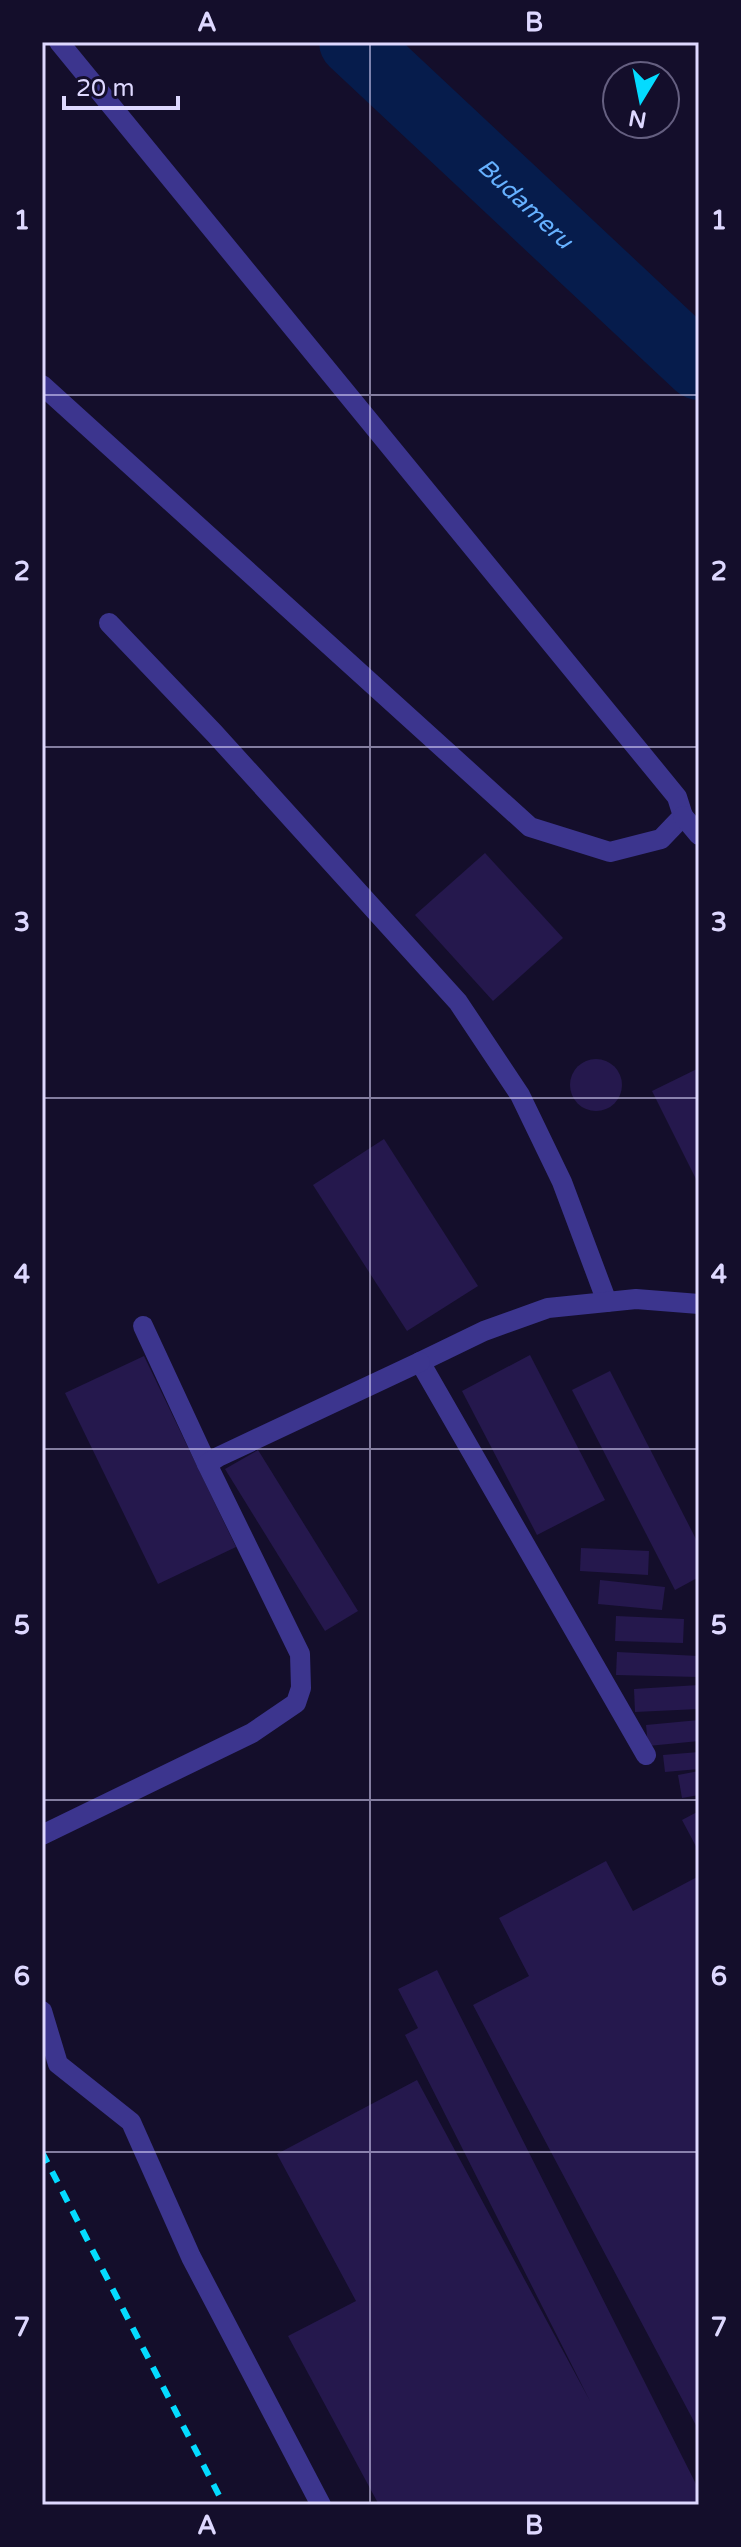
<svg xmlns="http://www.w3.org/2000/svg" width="741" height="2547" viewBox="0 0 741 2547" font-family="'Varela Round',sans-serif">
<rect width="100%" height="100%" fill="#140e2b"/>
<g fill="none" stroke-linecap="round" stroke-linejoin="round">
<!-- river -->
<path stroke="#061c4c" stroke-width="68" id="s1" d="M 353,42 L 699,366"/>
</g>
<!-- building -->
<g fill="#25184d">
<polygon points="485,853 563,938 493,1001 415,915"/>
<circle cx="596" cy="1085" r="26"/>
<polygon points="699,1068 699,1185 652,1091"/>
<polygon points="384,1139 478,1286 407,1331 313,1185"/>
<polygon points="530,1355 605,1500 537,1535 462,1391"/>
<polygon points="144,1356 236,1547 158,1584 65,1393"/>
<polygon points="610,1371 699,1545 699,1577 675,1590 572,1390"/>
<polygon points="258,1450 358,1611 325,1631 225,1469"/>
<polygon points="581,1548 649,1551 648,1575 580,1571"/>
<polygon points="600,1580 665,1587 662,1610 598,1604"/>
<polygon points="616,1616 684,1619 683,1643 615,1641"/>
<polygon points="617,1652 699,1656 699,1677 616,1675"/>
<polygon points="699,1685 699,1709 635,1712 634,1689"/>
<polygon points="699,1720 699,1741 648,1746 646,1725"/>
<polygon points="699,1752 699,1769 665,1772 663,1755"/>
<polygon points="699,1771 699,1795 682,1798 678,1775"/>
<polygon points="699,1811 699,1852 682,1820"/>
<polygon points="606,1861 633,1911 699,1876 699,2431 473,2005 529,1976 499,1918"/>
<polygon points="437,1970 699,2490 699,2505 379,2505 288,2336 356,2301 277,2154 417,2080 590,2401 405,2035 418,2028 398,1989"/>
</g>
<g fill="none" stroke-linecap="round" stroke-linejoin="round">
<!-- minor -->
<g stroke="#3c358e" stroke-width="20">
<polyline points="42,385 530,827 610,852 661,839 683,816 677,797 59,42"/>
<polyline points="109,623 215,734 458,1002 520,1095 562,1182 607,1302"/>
<polyline points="683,816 699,835"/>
<polyline points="143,1326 207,1464"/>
<polyline points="646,1755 420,1362 484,1331 548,1308 636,1299 699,1304"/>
<polyline points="42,1835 252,1733 296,1703 301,1688 300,1654 207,1464 218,1457 420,1362"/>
<polyline points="42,2011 58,2064 131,2122 191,2257 321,2505"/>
</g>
<!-- rail -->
<polyline stroke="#04dbff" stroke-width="6" stroke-dasharray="12 10" stroke-linecap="butt" points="42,2152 224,2505"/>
</g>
<!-- grid -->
<path fill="none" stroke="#ded8ff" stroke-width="2" stroke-opacity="0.55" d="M 370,42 L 370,2505M 42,395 L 699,395M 42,747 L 699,747M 42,1098 L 699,1098M 42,1449 L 699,1449M 42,1800 L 699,1800M 42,2152 L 699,2152"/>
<g text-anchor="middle" stroke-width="6" stroke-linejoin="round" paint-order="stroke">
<!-- water labels -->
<g font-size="24" font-style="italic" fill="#66b1ff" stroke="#140e2b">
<text dy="8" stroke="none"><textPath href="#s1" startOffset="236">Budameru</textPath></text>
</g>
</g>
<!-- border -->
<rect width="741" height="2547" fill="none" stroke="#140e2b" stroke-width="88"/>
<!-- north arrow -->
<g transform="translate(641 100) rotate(190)"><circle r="38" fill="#140e2b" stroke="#655f80" stroke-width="2"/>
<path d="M0-6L14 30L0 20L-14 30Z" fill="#04dbff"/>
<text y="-12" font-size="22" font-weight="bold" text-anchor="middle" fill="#ded8ff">N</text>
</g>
<!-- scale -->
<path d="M64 96v12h114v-12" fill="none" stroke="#ded8ff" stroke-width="4"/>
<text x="76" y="96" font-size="24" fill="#ded8ff" stroke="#140e2b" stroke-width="6" paint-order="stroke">20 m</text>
<rect x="44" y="44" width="653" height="2459" fill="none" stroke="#ded8ff" stroke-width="3"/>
<g font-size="26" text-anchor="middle" font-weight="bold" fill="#ded8ff">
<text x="207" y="31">A</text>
<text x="534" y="31">B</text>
<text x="22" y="229">1</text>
<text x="719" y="229">1</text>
<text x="22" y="580">2</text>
<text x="719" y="580">2</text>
<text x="22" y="931">3</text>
<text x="719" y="931">3</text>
<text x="22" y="1283">4</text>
<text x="719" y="1283">4</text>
<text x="22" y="1634">5</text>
<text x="719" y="1634">5</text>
<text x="22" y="1985">6</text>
<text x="719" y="1985">6</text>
<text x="22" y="2336">7</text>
<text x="719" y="2336">7</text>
<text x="207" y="2534">A</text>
<text x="534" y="2534">B</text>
</g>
</svg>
